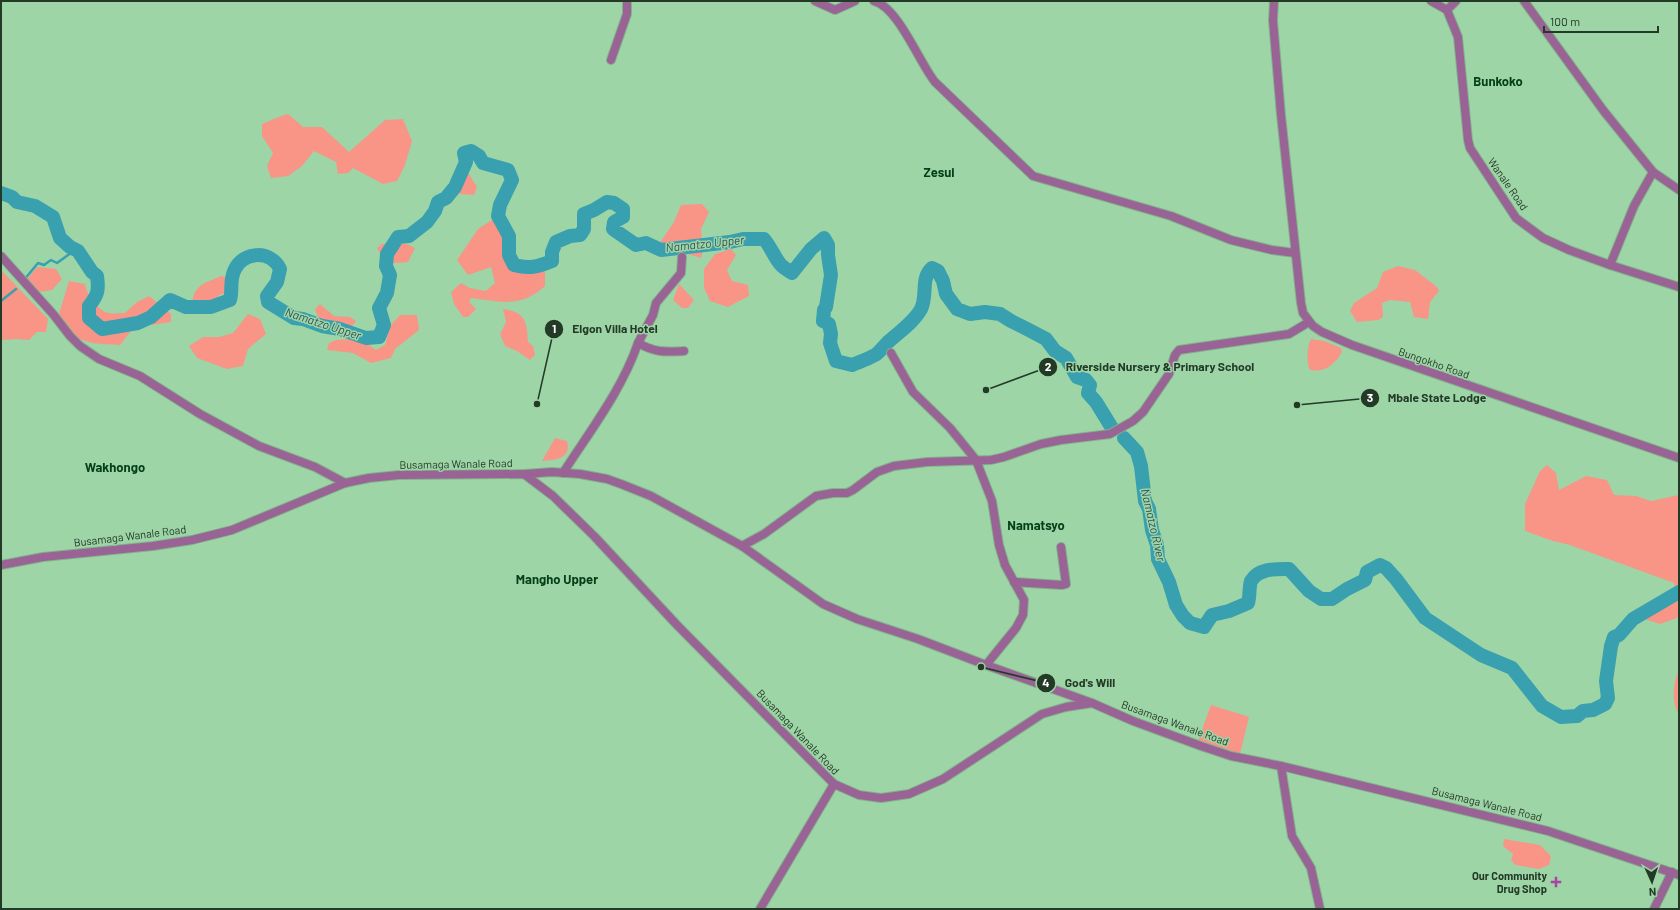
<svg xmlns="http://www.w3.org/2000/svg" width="1680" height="910" viewBox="0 0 1680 910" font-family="Barlow,sans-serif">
<rect width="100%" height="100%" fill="#9ed5a7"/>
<!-- green -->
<g fill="#f89586">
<polygon points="288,114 303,127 322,127 349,152 385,120 403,119 412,141 405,165 397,181 383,184 353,168 348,173 338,174 336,162 314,151 302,166 288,176 271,178 267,166 273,153 262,136 262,124 276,118"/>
<polygon points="469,174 477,187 474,195 460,194 456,190 460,176"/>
<polygon points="702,204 709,212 701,229 703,250 701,258 685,253 667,253 659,244 674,222 681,205"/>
<path d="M 498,216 L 509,236 L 509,255 L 514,265 L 527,268 L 538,267 L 545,272 L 545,286 C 521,308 501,302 471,298 L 469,302 L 476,309 L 468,317 L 463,317 L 454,304 L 451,292 L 461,283 L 470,288 L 486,291 L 495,283 L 491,267 L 468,275 L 457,260 L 478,229 Z"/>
<path d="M 382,244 L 407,244 L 415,248 L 408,262 C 392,264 385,264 377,248 Z"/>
<polygon points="731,249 736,255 727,270 732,281 748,285 749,296 728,307 710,301 704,288 704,269 715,254"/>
<polygon points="1398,266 1415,270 1437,287 1439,291 1430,302 1428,319 1414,317 1410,302 1390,300 1382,303 1383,317 1378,320 1357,322 1350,311 1354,303 1377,288 1383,272"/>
<polygon points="37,267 56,269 62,279 52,290 32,293 25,282"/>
<polygon points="1,270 48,319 46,332 37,332 29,340 17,339 1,340"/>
<path d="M 221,276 L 238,279 L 238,289 L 219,295 L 211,307 L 192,304 C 194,284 204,284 221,276 Z"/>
<path d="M 69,281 L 85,284 C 87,295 96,309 108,313 C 113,314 120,313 125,313 L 137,302 L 149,296 L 171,314 L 171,322 L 152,325 L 139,318 L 131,331 L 120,345 C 104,344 84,345 71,333 C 66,329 62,320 59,314 Z"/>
<polygon points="679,284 694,300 688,308 682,308 673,300"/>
<path d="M 320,304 L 334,316 L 350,317 L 356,321 L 348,332 C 332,328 320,327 315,309 Z"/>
<path d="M 503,309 C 525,312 527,321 528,342 L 533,346 L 535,355 L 530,360 L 517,351 L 505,346 L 500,334 L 506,322 Z"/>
<polygon points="248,314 260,319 266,334 248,349 243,366 227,369 197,358 189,346 203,337 219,337 233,333"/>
<polygon points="400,315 417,315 419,330 395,349 391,358 371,363 353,353 327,350 329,343 336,340 360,338 376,350 385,345 390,326"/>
<path d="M 1311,339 L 1324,341 L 1341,348 L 1342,352 C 1335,364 1325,373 1310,370 C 1306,362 1307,347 1311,339 Z"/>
<path d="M 555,438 L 567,441 C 572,459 555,460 542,461 Z"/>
<polygon points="1547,465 1556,473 1559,490 1586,476 1607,480 1614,495 1636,496 1651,501 1679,495 1679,616 1677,618 1660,624 1644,619 1652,601 1676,589 1674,583 1570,545 1553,541 1525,531 1525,504 1540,471"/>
<path d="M 1679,670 L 1679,714 C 1671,702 1673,683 1679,670 Z"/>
<polygon points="1211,705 1249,717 1240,754 1198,741"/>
<polygon points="1504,839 1540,845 1551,856 1549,865 1539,869 1515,865 1511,860 1513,854 1503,846"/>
</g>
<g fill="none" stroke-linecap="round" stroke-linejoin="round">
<!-- stream -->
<g stroke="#38a0af" stroke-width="2.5">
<polyline points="24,280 38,263 44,265 51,260 57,263 75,250"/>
<polyline points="1,301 16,289"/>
</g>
<!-- river -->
<g stroke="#38a0af" stroke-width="14">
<path d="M 1,193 L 12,197 L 17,202 L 35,206 L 53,217 L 60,238 L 70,247 L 78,251 L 92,272 L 97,276 C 99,290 98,295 89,306 L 89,318 L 102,329 L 138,323 L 151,317 L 170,300 L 186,307 L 211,307 L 230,300 C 233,290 229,280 235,269 C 244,251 271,250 280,269 L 277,282 L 267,296 L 268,302 L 294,318 L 303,319 L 322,326 L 340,329 L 366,338 L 379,337 L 384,325 L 379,308 L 387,293 L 390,275 L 386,266 L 387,254 L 398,237 L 409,236 L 427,222 L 435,211 L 438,202 L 446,198 L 455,187 L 466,162 L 464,153 L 471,151 L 479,156 L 483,163 L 508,170 L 512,180 L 500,205 L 498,216 L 509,236 L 509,255 L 514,265 C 529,269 537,267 552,261 L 552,252 L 556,242 L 570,236 L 580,235 L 584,229 L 584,214 L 594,210 L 607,202 L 614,203 L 623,209 L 623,217 L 614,222 L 613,229 L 636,245 L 646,243 L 661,250 L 730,242 L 743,239 L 764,239 C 771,247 774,257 781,265 C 784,268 789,271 792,273 L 811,249 L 824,238 L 828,245 L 828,255 L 831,275 L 826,307 L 824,310 L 823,321 L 829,324 L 831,334 L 830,343 L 836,361 L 852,365 C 859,362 868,359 875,355 C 880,352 884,346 888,342 C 899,332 914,322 921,309 C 928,295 920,279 932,268 L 938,271 L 943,281 L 946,294 L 957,309 L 970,314 L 985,312 L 1000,314 L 1011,321 L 1027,329 L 1046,339 L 1055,351 L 1066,358 L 1077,377 L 1086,380 L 1090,385 L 1088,393 L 1096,402 L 1112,428"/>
<path d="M 1124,438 L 1137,452 L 1141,466 L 1145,501 L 1149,509 L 1152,530 L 1157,545 L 1158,559 L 1169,582 L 1176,605 L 1183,616 L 1190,623 L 1204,627 L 1212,615 L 1229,611 L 1248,603 C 1250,597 1249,586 1251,581 C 1259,568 1276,569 1289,569 L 1309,591 L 1321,599 L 1332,599 L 1347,589 L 1365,580 L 1367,572 L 1380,565 L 1386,568 L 1396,579 L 1425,618 L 1481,655 L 1512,668 L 1542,706 L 1561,717 L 1577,716 L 1583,711 L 1593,710 L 1605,704 L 1608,698 L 1606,681 L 1611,646 L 1614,637 L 1619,635 L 1633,619 L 1679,592"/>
</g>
<defs>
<g id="minor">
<polyline points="815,1 835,10 855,1"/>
<path d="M 874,1 C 898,7 919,62 935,82 L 1033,176 L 1171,216 L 1231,240 L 1272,250 L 1295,253"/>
<polyline points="1431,1 1447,10 1458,37 1468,140 1470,148 1516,218 1543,238 1569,250 1610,265 1679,287"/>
<polyline points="1524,1 1603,110 1653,172 1679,190"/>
<polyline points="1447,10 1456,1"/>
<polyline points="611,60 627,14 627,1"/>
<polyline points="1,256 53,314 70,336 80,346 99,359 140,376 200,414 259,446 315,467 345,483"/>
<polyline points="1610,265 1634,206 1653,172"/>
<polyline points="638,343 653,315 656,303 681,273 682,257"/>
<polyline points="891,353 913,392 950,428 976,460 992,501 999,545 1005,565 1024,600 1023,615 1016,628 986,665"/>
<path d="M 563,473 C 590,431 622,390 638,343 C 656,353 665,352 684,351"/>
<polyline points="524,474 552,472 580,474 607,479 621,484 651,496 742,546 823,604 857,619 918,639 986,665 1092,703"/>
<polyline points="742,546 764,534 816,496 833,493 847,493 853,490 877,472 894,466 927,462 991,460 1004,457 1041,444 1061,440 1110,434 1133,421 1143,412 1169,374 1175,355 1179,350 1289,334 1309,322"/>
<polyline points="1014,582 1062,585 1066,584 1061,547"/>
<polyline points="1281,766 1292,836 1311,868 1320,909"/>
<polyline points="1654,909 1672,872"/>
</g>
<g id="tertiary">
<polyline points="1274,1 1273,21 1281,115 1301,303 1303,313 1313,326 1322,332 1352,345 1679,458"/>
<polyline points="1,565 43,557 153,546 192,540 232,530 345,483 369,478 399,475 524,474 553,496 594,536 677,625 834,784 859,795 881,798 909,794 943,779 1042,714 1066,707 1092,703 1133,721 1201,746 1231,756 1281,766 1548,831 1679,875"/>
<polyline points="760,909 834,784"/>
</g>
</defs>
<!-- minor casing -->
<use href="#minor" stroke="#83b38b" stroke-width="10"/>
<!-- tertiary casing -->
<use href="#tertiary" stroke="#83b38b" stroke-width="10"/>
<!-- minor -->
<use href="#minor" stroke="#996395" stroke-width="8"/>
<!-- tertiary -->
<use href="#tertiary" stroke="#996395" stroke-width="8"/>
</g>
<!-- markers -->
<path fill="#ab43a7" stroke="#9ed5a7" stroke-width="1.5" d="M1554 876h4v4h4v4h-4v4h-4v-4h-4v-4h4z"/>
<g text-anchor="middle" stroke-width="3" stroke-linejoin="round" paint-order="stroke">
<!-- street labels -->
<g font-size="11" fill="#233a27" stroke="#9ed5a7">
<text transform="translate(1508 184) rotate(55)" y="4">Wanale Road</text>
<text transform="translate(1434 363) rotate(19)" y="4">Bungokho Road</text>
<text transform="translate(456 464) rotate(-1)" y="4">Busamaga Wanale Road</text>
<text transform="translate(130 536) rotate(-7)" y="4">Busamaga Wanale Road</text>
<text transform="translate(1175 723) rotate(20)" y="4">Busamaga Wanale Road</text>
<text transform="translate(798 732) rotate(46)" y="4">Busamaga Wanale Road</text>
<text transform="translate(1487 804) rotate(14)" y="4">Busamaga Wanale Road</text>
</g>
<!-- poi labels -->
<g font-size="11" font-weight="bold" fill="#233a27" stroke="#9ed5a7" text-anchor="end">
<text x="1547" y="880">Our Community<tspan x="1547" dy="13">Drug Shop</tspan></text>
</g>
<!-- water labels -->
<g font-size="12" font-style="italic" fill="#335358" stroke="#9ed5a7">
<text transform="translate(705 244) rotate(-6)" y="4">Namatzo Upper</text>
<text transform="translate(323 324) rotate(18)" y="4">Namatzo Upper</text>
<text transform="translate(1153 525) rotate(77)" y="4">Namatzo River</text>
</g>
<!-- quarter labels -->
<g font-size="13" font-weight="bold" fill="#053f19" stroke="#9ed5a7">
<text x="1498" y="86">Bunkoko</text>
<text x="939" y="177">Zesui</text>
<text x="115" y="472">Wakhongo</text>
<text x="1036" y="530">Namatsyo</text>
<text x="557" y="584">Mangho Upper</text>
</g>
</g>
<!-- callouts -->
<path fill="none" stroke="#233a27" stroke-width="1.5" d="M537 404L554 329M986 390L1048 367M1297 405L1370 398M981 667L1046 683"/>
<g fill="#233a27" stroke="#9ed5a7" stroke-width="1.5">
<circle cx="537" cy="404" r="4"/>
<circle cx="986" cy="390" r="4"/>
<circle cx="1297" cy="405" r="4"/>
<circle cx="981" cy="667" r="4"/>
<circle cx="554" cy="329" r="10"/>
<circle cx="1048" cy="367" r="10"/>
<circle cx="1370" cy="398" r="10"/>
<circle cx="1046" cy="683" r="10"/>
</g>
<g font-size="12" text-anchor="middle" font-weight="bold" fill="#fff">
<text x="554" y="333">1</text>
<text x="1048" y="371">2</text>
<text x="1370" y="402">3</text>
<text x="1046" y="687">4</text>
</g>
<g font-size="12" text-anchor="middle" font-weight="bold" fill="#233a27" stroke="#9ed5a7" stroke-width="3" stroke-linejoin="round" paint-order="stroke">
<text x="615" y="333">Elgon Villa Hotel</text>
<text x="1160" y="371">Riverside Nursery &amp; Primary School</text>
<text x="1437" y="402">Mbale State Lodge</text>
<text x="1090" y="687">God's Will</text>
</g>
<!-- border -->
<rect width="1680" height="910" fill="none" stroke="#233a27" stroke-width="4"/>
<!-- north arrow -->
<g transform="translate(1652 882) rotate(177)" stroke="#9ed5a7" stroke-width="3" paint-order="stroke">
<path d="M0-3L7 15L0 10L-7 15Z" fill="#233a27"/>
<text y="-6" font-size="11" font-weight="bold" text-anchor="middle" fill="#233a27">N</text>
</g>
<!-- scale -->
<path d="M1544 26v6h114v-6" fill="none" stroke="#233a27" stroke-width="2"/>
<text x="1550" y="26" font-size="12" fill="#233a27" stroke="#9ed5a7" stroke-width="3" paint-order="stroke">100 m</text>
</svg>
